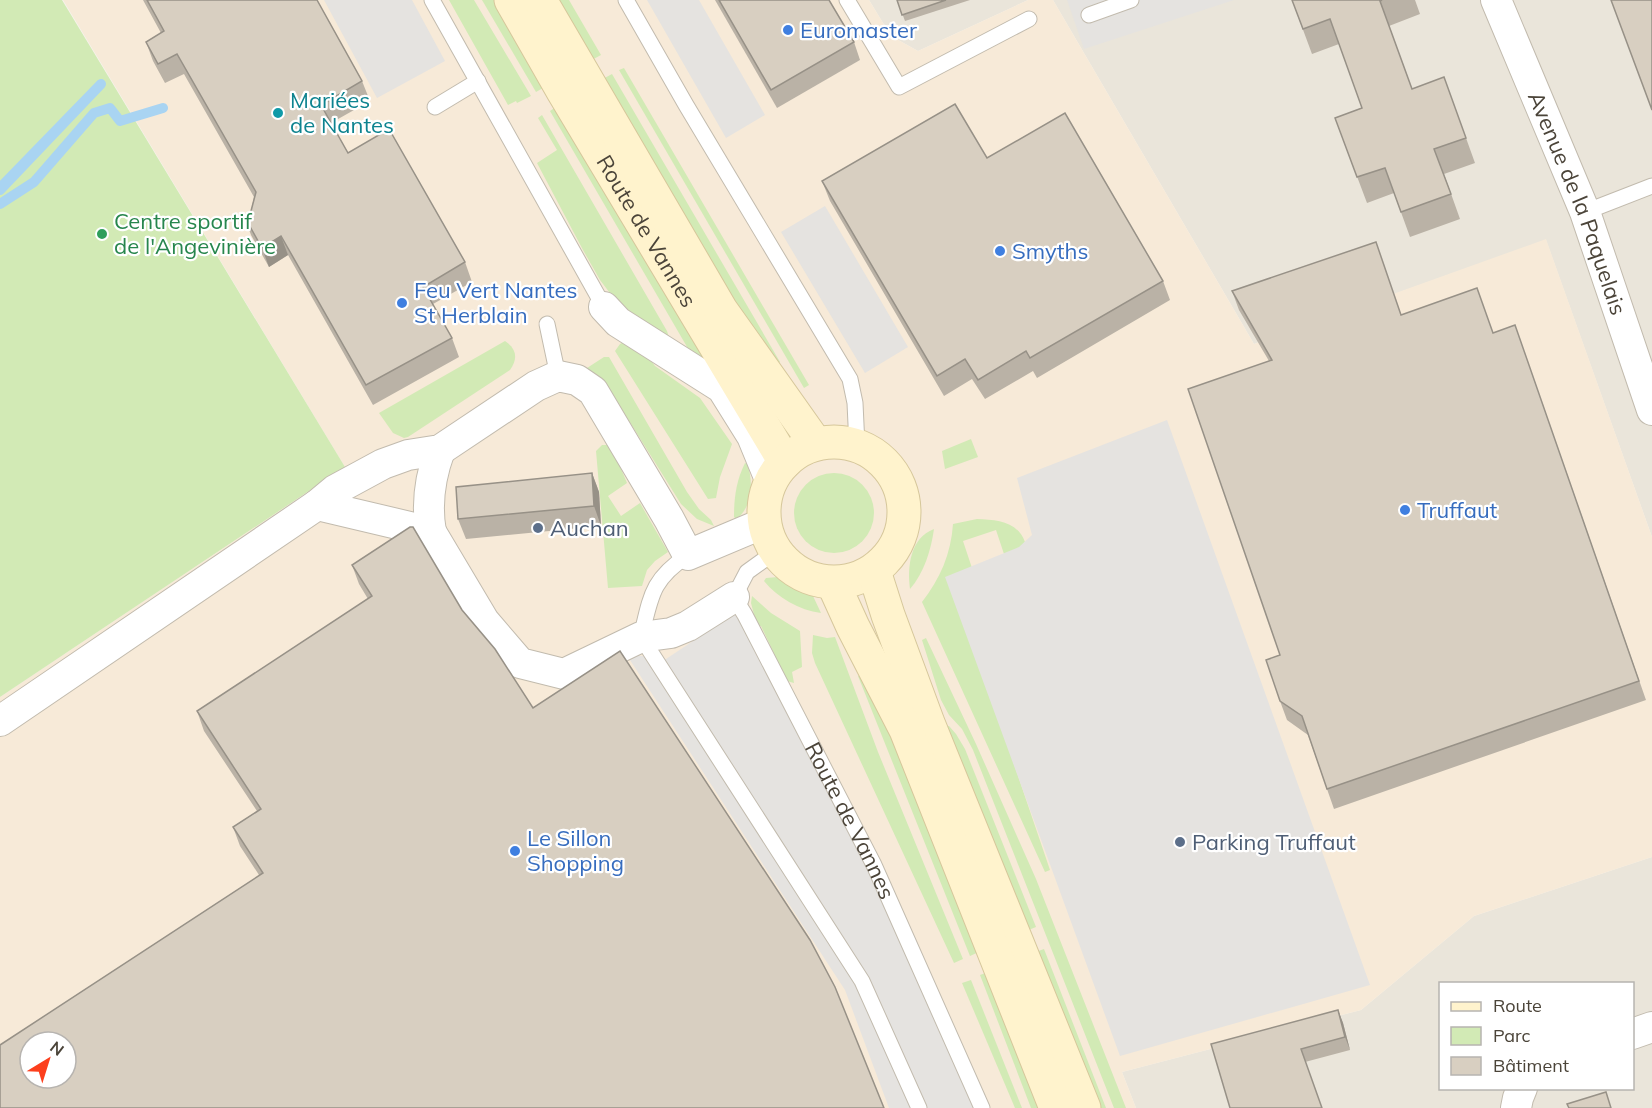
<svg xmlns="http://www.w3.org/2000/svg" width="1652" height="1108" viewBox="0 0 1652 1108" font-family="Mulish,sans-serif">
<rect width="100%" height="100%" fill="#f6f3ec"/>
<!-- residential -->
<g fill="#eae5da" fill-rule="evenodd">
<polygon points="869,0 1028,0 918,51 891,36"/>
<polygon points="1053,0 1652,0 1652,537 1546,240 1254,344"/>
<path d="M 1652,857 L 1652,1108 L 1136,1108 L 1122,1072 L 1361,1010 L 1474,916 ZM 1440,984 L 1632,984 L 1632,1088 L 1440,1088 Z"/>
</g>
<!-- commercial -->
<path fill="#f7ead8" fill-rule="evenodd" d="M 63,0 L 869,0 L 891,36 L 918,51 L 1028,0 L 1053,0 L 1254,344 L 1546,239 L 1652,537 L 1652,857 L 1474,916 L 1361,1010 L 1122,1072 L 1136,1108 L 0,1108 L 0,697 L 345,467 ZM 30,1042 L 66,1042 L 66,1078 L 30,1078 Z"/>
<!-- green -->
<g fill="#d2eab5">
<polygon points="0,0 62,0 345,467 0,697"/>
<polygon points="449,0 474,0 531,96 517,103 516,101 508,105"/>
<polygon points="482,0 501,0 550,84 536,92"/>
<polygon points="550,0 569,0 601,55 588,62"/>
<polygon points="624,68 809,385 804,388 619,70"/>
<polygon points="612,74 780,362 776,364 738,314 599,81"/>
<polygon points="562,103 719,371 690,352 550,111"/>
<polygon points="542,115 667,331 669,337 619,305 600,280 583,250 537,163 557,150 538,118"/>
<path d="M 505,341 C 517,349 518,359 510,370 L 408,437 L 404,438 L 393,433 L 379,413 Z"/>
<polygon points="626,341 646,354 655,366 700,398 732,444 720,477 716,498 708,499 615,351 620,344"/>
<polygon points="604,357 609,357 687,492 699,509 711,520 714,526 697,519 681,504 606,384 587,368"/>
<polygon points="971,439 978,457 945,469 942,451"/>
<polygon points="602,445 611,445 627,483 608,496 621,516 640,503 668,552 655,561 647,570 642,586 608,588 596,451"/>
<path d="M 745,463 L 747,464 C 754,480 752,509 736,519 L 734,517 C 734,498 736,481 745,463 Z"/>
<circle cx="834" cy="513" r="40"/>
<path d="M 977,519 C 997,520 1017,521 1025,542 L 1007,563 L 996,530 L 963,541 L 973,571 L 951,579 L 1050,870 L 1045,872 L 922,602 C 940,579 951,554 953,524 Z"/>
<path d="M 934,529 C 931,550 924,573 910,589 C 907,567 910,538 934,529 Z"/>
<path d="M 778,577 L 793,588 L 813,596 L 821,613 C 799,610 778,598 764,581 L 766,578 Z"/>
<polygon points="752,596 771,613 800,631 802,667 792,672 794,683 787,681 761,626 757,626 751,603"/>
<polygon points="813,635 827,638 835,637 878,752 963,959 954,963 815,663 812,653"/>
<polygon points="926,638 976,744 1036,879 1126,1108 1114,1108 973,750 962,729 949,715 941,700 922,640"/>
<polygon points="866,674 981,951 970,956 858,676"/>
<polygon points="941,726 949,726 956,734 965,749 1036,927 1021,933"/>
<polygon points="1044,949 1106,1108 1092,1108 1033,953"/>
<polygon points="991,971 1046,1108 1031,1108 980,975"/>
<polygon points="971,980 1022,1108 1015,1108 962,983"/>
</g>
<!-- parking -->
<g fill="#e5e3e0">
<polygon points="324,0 412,0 445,61 377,98"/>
<polygon points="647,0 699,0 765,115 726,138"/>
<polygon points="1067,0 1234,0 1084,49"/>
<polygon points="825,206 908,347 865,373 781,232"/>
<polygon points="1167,420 1370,985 1120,1056 945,577 1019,547 1032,535 1017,478"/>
<polygon points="738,611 856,814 915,937 988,1108 889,1108 845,990 626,654 666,659"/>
</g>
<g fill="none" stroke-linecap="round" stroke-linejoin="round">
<!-- stream -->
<g stroke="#a9d4f2" stroke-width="10">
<polyline points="0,188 101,84 0,190"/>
<polyline points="0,204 34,182 94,113 110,108 120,121 163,108"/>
</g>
<defs>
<g id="service">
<polyline points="432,0 604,307"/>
<polyline points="626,0 686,105 850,379 855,403 857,446"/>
<polyline points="847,0 899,87 1029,19"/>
<polyline points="1089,15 1131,0"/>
<polyline points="435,107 478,81"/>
<polyline points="1585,212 1652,186"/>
<polyline points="547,324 558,376"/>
<path id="s1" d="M 776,551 L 747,572 L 734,597 L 745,615 L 874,865 L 982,1108"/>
<path d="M 688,555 C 651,580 651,596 641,637 L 862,981 L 919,1108"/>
</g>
<g id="minor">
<path id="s2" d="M 1496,0 L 1585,212 L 1652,410"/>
<polyline points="604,307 618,322 722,388 752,436 771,482"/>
<polyline points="317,505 431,532 484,621 520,663 564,674 641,637 671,633 688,626 734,597"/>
<path d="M 431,532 C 426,504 430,477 440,450"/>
<polyline points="0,721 317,505 335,490 383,464 408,455 440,450 536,386 558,376 577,380 593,391 669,519 688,555 764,523"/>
<polyline points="1632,1034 1652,1027"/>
<polyline points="1516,1108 1518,1098 1522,1088"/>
</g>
<g id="secondary">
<path id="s3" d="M 511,0 L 563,91 L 785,462"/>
<polyline points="540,0 721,310 816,444"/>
<circle cx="834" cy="512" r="70"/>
<polyline points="874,571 888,615 928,723 1084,1108"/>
<polyline points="833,583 853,627 906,730 1056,1108"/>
</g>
</defs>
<!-- service casing -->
<use href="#service" stroke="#c2bbae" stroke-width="17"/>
<!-- minor casing -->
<use href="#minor" stroke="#c2bbae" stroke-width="32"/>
<!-- secondary casing -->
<use href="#secondary" stroke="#d6c79b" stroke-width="35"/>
<!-- service -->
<use href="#service" stroke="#fff" stroke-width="15"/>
<!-- minor -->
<use href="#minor" stroke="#fff" stroke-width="30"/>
<!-- secondary -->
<use href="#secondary" stroke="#fff3cd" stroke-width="33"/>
</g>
<!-- wall -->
<g fill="#bab2a6">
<polygon points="143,0 317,0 362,81 370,101 331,123 348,153 465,262 472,282 433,304 452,338 459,357 373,405 288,255 269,267 251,235 244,216 251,211 254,197 184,74 165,83 153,61 146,42 161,33"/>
<polygon points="715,0 829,0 854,42 860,60 777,108"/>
<polygon points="897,0 970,0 905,21"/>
<polygon points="1292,0 1415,0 1420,14 1389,26 1412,89 1466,138 1475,163 1444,174 1460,219 1410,237 1394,193 1367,203 1335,118 1362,108 1339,44 1312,54"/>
<polygon points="987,158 1163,281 1170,300 1037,378 1033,371 985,399 972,379 944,396 830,201 822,181"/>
<polygon points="1232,291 1401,315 1493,333 1515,325 1646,700 1334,809 1308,735 1287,720 1280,701 1280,655 1269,361 1239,310"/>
<polygon points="592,473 599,492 601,526 466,539 458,519"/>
<polygon points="352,565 462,610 533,708 810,940 259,875 240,846 233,827 257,811 204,731 197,711 368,599 359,584"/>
<polygon points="1338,1010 1343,1023 1350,1050 1305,1062 1230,1108"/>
</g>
<!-- shaded-wall -->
<g fill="#979187">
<polygon points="281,236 288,255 269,267 262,248"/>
<polygon points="592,473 599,492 601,526 594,506"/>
<polygon points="1338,1010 1343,1023 1350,1050 1345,1037"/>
</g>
<!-- building -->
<g fill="#d8cfc1" stroke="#979187" stroke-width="1.5" fill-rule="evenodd">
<polygon points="147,0 317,0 362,81 321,105 348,153 389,129 465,262 423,287 452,338 366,385 281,236 262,248 244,216 251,211 256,192 177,54 158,64 146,42 164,31"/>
<polygon points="719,0 829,0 854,42 771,90"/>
<polygon points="897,0 946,0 902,15"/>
<polygon points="1292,0 1382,0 1380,1 1412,89 1444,77 1466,138 1434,149 1451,194 1401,212 1385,168 1357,177 1335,118 1362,108 1330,19 1303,29"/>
<polygon points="1611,0 1652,0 1652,110"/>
<polygon points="955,104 987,158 1065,113 1163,281 1030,358 1026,351 978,380 965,359 937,376 822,181"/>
<polygon points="1376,242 1401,315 1477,288 1493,333 1515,325 1639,681 1327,789 1302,716 1280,701 1266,660 1280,655 1188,389 1272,360 1232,291"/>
<polygon points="592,473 594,506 458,519 456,487"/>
<path d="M 410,527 L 413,527 L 462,610 L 495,649 L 533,708 L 620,651 L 810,940 L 835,987 L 884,1108 L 0,1108 L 0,1045 L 263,873 L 233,827 L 261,809 L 197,711 L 372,596 L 352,565 ZM 30,1042 L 66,1042 L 66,1078 L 30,1078 Z"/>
<polygon points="1338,1010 1345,1037 1301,1049 1322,1108 1230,1108 1211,1044"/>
<polygon points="1606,1092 1611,1108 1569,1108 1567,1104"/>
</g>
<!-- markers -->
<g fill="#3f7fe0" stroke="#fff" stroke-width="2">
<circle cx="788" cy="30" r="6"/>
<circle cx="1000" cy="251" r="6"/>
<circle cx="402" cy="303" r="6"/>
<circle cx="1405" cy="510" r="6"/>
<circle cx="515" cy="851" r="6"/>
</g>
<circle fill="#0f9aa8" stroke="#fff" stroke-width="2" cx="278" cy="113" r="6"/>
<circle fill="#2e9e5b" stroke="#fff" stroke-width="2" cx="102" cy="234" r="6"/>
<g fill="#5c6f8a" stroke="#fff" stroke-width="2">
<circle cx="538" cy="528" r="6"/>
<circle cx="1180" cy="842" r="6"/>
</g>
<g text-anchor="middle" stroke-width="4.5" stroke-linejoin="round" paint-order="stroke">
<!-- shop labels -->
<g font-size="22" fill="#366cbe" stroke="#fff" text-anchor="start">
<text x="800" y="38">Euromaster</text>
<text x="1012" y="259">Smyths</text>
<text x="414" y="298">Feu Vert Nantes<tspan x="414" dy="25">St Herblain</tspan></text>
<text x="1417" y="518">Truffaut</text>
<text x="527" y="846">Le Sillon<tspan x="527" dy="25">Shopping</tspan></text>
</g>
<!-- culture labels -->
<g font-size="22" fill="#0d838f" stroke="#fff" text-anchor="start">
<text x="290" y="108">Mariées<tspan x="290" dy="25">de Nantes</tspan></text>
</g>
<!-- street labels -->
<g font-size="22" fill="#4b4439" stroke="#fff">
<text dy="8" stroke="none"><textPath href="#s2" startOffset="219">Avenue de la Paquelais</textPath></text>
<text dy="8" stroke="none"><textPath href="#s3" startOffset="268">Route de Vannes</textPath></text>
<text dy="8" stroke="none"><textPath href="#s1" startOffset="316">Route de Vannes</textPath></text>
</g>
<!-- leisure labels -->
<g font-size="22" fill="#27864d" stroke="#fff" text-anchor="start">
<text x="114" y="229">Centre sportif<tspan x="114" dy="25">de l'Angevinière</tspan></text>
</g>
<!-- service labels -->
<g font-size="22" fill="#4e5e75" stroke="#fff" text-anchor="start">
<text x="550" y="536">Auchan</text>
<text x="1192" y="850">Parking Truffaut</text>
</g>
</g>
<!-- legend -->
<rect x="1439" y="982" width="195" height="108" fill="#ffffff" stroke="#b7b4b0" stroke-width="1.5"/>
<rect x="1451" y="1002" width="30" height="9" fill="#fff3cd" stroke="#b7b4b0" stroke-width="1.5"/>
<text x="1493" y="1012" font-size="18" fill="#4b4439">Route</text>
<rect x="1451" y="1027" width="30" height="18" fill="#d2eab5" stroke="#b7b4b0" stroke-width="1.5"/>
<text x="1493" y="1042" font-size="18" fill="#4b4439">Parc</text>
<rect x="1451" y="1057" width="30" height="18" fill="#d8cfc1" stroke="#b7b4b0" stroke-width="1.5"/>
<text x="1493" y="1072" font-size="18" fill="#4b4439">Bâtiment</text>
<!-- north arrow -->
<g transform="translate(48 1060) rotate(38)"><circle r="28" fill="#ffffff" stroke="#b7b4b0" stroke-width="1.5"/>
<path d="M0-4.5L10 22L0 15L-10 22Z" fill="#fc3f1d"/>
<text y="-9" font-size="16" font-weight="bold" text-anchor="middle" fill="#4b4439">N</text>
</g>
</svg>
